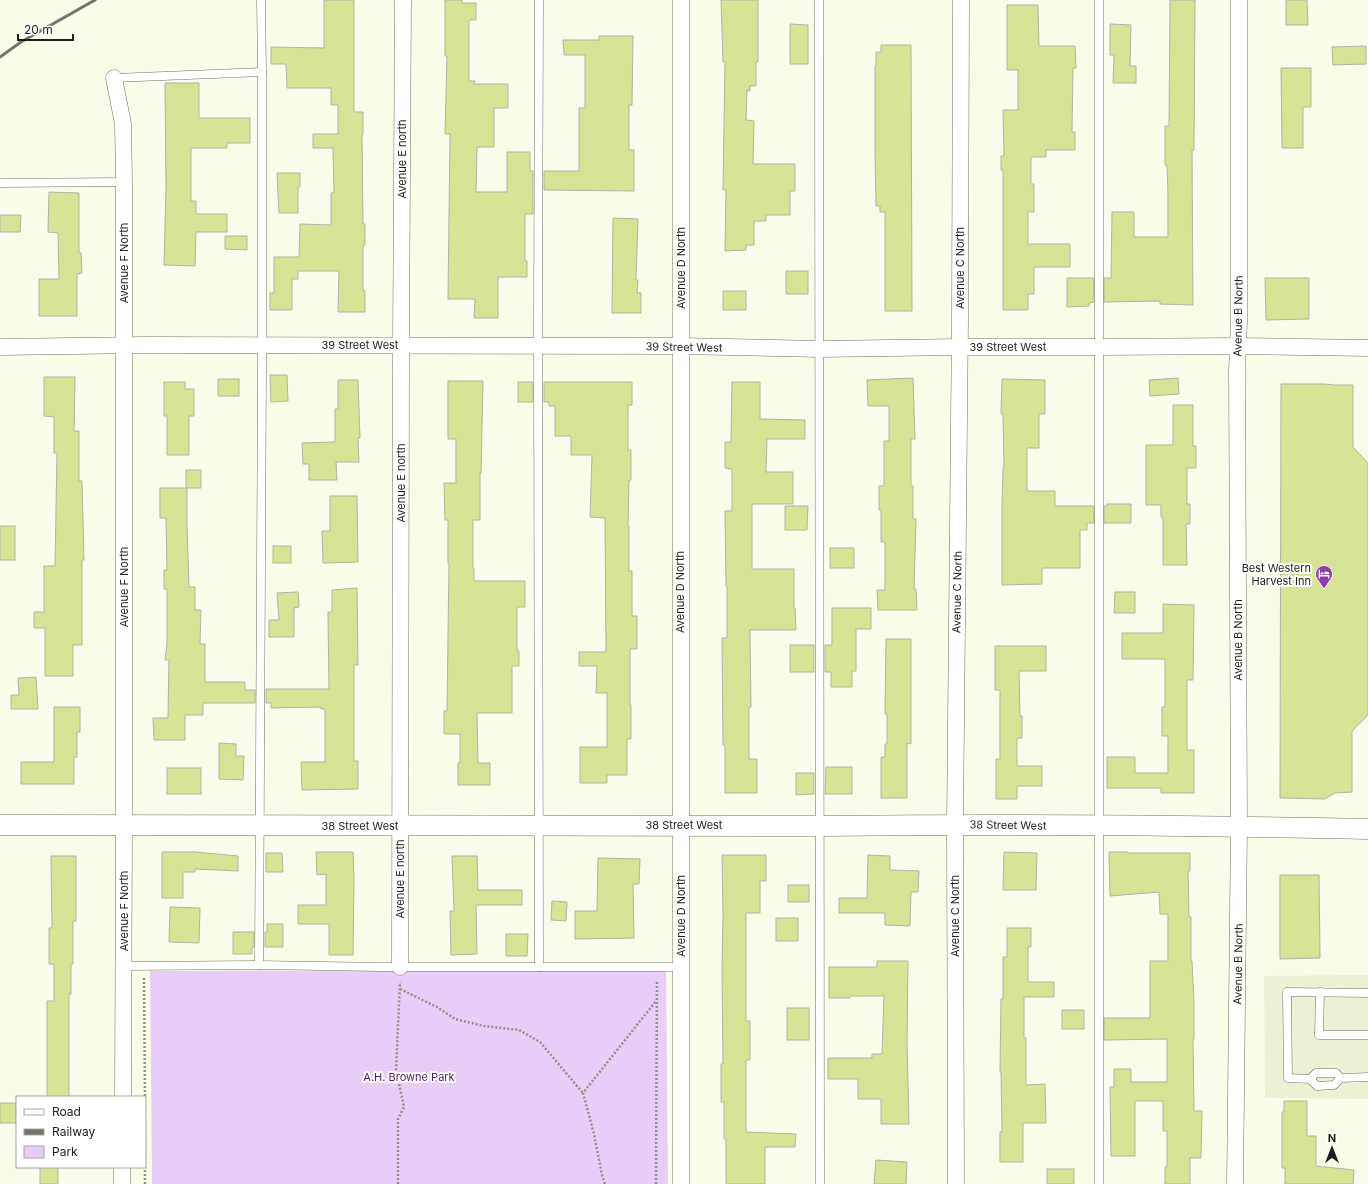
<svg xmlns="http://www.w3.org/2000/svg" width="1368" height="1184" viewBox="0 0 1368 1184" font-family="Inter,sans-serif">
<rect width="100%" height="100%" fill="#f9fce8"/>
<!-- built -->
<polygon fill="#ecf1d6" points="1368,975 1368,1099 1265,1098 1264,976"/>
<!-- green -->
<polygon fill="#e8cdf6" points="666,970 668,1184 152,1184 150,971"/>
<!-- building -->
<g fill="#d7e395" stroke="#b1b5a2">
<polygon points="324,0 354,0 354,112 363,112 363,134 362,134 363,224 365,224 365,245 363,245 363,291 365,291 365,312 338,312 339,271 298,271 298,279 292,279 292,310 270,310 270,293 274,293 274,257 299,257 300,224 331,225 331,193 334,193 333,148 313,148 313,134 338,134 338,105 331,105 331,88 287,88 286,64 271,64 271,47 324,48"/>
<polygon points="445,0 462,0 462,3 476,3 476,20 469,20 469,81 475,81 474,84 508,84 508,108 494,108 494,147 477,147 476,192 507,192 507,152 530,152 530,171 533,171 533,214 525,214 525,261 527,261 527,277 498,277 498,318 474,318 475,299 448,299 450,134 445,134 447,56 445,56"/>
<polygon points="721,0 758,0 758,62 756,62 756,86 750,86 750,91 747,90 746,120 754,121 753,164 795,164 795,191 790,191 790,215 766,215 766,221 754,221 754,245 746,245 746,250 725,251 726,190 723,190 725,62 723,62"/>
<polygon points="1170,0 1195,0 1194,150 1192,150 1193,305 1160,304 1160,301 1104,302 1104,278 1111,278 1112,212 1134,212 1134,237 1168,237 1168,196 1167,165 1165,165 1165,126 1169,126"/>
<polygon points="1286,0 1307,0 1308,25 1286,25"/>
<polygon points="1007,5 1038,5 1039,46 1075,46 1076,68 1073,68 1072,132 1075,132 1075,150 1046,150 1046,157 1031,157 1031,184 1034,184 1034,212 1028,212 1028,244 1070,244 1070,267 1034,267 1034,294 1028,294 1028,310 1003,310 1003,170 1001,170 1001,156 1004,156 1003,110 1018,110 1018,70 1007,70"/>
<polygon points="790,24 808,25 808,64 790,64"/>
<polygon points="1110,24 1131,25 1130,66 1136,66 1136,83 1113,83 1114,55 1110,55"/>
<polygon points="599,36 633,36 632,105 629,105 629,150 634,150 634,191 544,190 544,171 579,171 579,108 585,108 585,55 564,55 563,40 599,40"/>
<polygon points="881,45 911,45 912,311 885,311 885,212 880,212 880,206 876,206 875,152 875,66 876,66 876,52 881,52"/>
<polygon points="1366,46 1366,64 1333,65 1332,47"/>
<polygon points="1281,68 1311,68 1311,107 1303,107 1303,148 1282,148"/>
<polygon points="165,83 199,83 199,118 250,118 250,143 227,143 227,148 191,148 191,201 196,201 196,214 227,214 227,232 196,232 195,266 164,265 166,189"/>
<polygon points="277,173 300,173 300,187 298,187 298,213 279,213"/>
<polygon points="49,192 79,193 79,253 81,253 82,273 77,274 77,316 39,316 39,279 59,279 58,233 48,232"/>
<polygon points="0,215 21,215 20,232 0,232"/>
<polygon points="613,218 638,219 636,280 638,280 637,293 641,293 641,313 612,313"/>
<polygon points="225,236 247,236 247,250 225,249"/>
<rect x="786" y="271" width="22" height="23"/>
<polygon points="1067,278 1094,278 1094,302 1089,303 1089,306 1067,307"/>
<polygon points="1265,278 1309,278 1309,319 1266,320"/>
<rect x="723" y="291" width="23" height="19"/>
<polygon points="270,375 287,375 288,401 271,402"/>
<polygon points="44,377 75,377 74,431 79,431 79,481 82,481 84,560 82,560 82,645 73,645 73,676 45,676 45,628 34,628 34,612 44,612 44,566 55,566 57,453 54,453 54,417 44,416"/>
<polygon points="913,378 915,439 911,439 911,486 913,486 913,519 916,519 914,589 916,589 917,610 878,610 877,590 885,590 885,542 881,542 881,510 879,510 879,486 884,486 884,441 889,441 889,406 868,406 867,380"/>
<polygon points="1178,378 1179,394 1150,396 1149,380"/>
<rect x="218" y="379" width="21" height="17"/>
<polygon points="1002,379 1045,380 1045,414 1039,414 1039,448 1027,448 1027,491 1055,491 1055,506 1094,506 1094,523 1087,523 1087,530 1080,530 1080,568 1042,568 1042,584 1002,585 1002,505 1003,468 1004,468 1003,414 1001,414"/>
<polygon points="338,380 358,380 360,438 358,438 359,462 336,462 337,480 309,480 309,464 303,464 302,443 335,442 335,409 338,409"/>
<polygon points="448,381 483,381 481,473 480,473 480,520 473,520 473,568 474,568 474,581 525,581 525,607 517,607 517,651 519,651 519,666 512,666 512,713 477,713 478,763 490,763 490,785 458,785 458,763 460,763 460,734 444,734 444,711 447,711 449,563 448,563 448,520 445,520 444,483 456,483 456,439 448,439"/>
<polygon points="164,382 185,382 185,389 194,389 194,416 189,416 189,455 167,455 167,416 164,416"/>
<rect x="518" y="382" width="15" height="20"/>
<polygon points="544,382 632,382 632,405 628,405 628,450 631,450 631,480 629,480 628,526 629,526 629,571 632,571 632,616 637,616 637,649 630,649 630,705 631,705 631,739 627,739 627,775 607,775 607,783 580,783 580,747 607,747 607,693 596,693 597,666 579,666 579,652 606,652 605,518 590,517 592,455 571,455 571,436 555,436 555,406 549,406 549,402 544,402"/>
<polygon points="732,382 760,382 760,419 805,420 805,439 767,439 766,472 793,472 793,504 752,504 752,569 794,569 794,608 795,608 796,630 750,630 751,707 749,707 749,759 757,759 757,793 725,793 725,745 723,745 722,638 727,638 727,586 726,586 725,511 732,511 732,469 725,468 725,442 731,442"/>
<polygon points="1281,384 1324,384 1335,385 1353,385 1353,447 1368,463 1368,715 1352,731 1352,792 1335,793 1325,799 1280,798"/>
<polygon points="1173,405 1193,405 1193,446 1196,446 1196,468 1187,468 1187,504 1190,504 1190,524 1186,524 1187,565 1163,565 1163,517 1161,517 1161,505 1146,505 1146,445 1173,445"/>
<polygon points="186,470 201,470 201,488 187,488 187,527 189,587 195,587 195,610 201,610 200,644 205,644 205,682 245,682 245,690 255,690 255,703 203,703 203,715 185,715 185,740 154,740 153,718 168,718 169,660 165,660 167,643 167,589 164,589 164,570 167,570 166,518 160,518 160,488 186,488"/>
<polygon points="330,496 357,496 358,562 323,563 322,531 330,531"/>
<polygon points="1107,504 1131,504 1131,523 1104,523 1104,506 1107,506"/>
<polygon points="785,506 808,506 807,530 785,530"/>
<rect x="0" y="526" width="15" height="34"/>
<rect x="273" y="546" width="18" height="17"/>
<rect x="830" y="548" width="24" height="20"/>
<polygon points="357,588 358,665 354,665 354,761 358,761 358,789 302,790 301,762 325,762 325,709 321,709 321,707 271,708 271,703 266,703 266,689 329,689 328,612 332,612 332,590"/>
<polygon points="298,592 299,607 294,608 294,637 269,637 269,620 279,620 277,593"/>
<polygon points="1115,592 1135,592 1135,613 1114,613"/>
<polygon points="1163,604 1194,605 1193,680 1187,680 1187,750 1194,750 1194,793 1161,793 1161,788 1107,788 1107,757 1135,757 1135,773 1168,773 1168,736 1162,736 1162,707 1165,707 1165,659 1122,659 1122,633 1163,633"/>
<polygon points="832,608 871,608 871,629 856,629 856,671 852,671 852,687 831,687 831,672 825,672 825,645 832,645"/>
<polygon points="886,639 911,639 911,744 907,743 907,798 881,798 881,757 885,757 885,744 887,744 887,714 885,714"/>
<rect x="790" y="645" width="24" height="27"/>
<polygon points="995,646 1046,646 1046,671 1019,671 1020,716 1022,716 1022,738 1017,738 1017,766 1042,766 1042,786 1017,786 1017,799 996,799 996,759 1000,759 1000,690 995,690"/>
<polygon points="36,677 38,709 11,709 11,695 19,695 18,678"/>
<polygon points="54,707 80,707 80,732 77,732 77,757 74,757 74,784 21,784 21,762 54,762"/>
<polygon points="219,743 236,744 236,756 244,756 243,780 219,779"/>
<polygon points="826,767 852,767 852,794 825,794"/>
<rect x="167" y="768" width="34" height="26"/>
<polygon points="796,773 814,773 814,794 796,795"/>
<polygon points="162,852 195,852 238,856 238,871 195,869 195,872 183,872 183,898 162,898"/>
<polygon points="316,852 353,852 354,878 353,955 329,955 329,924 298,924 298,905 326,905 326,874 317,875"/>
<polygon points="1004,852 1037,853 1036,890 1003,890"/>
<polygon points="1109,852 1128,852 1128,853 1190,853 1190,871 1188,871 1189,917 1191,917 1191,961 1192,961 1194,1003 1194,1039 1193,1039 1194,1111 1202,1111 1201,1158 1190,1158 1190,1184 1165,1184 1165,1167 1167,1167 1167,1131 1163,1131 1163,1101 1135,1101 1135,1156 1111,1156 1110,1087 1114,1087 1114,1069 1131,1069 1131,1082 1167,1082 1167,1039 1104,1040 1104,1018 1150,1018 1150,961 1168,961 1168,914 1160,914 1159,892 1110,896"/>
<polygon points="266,853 282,853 283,872 266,872"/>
<polygon points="722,855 766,855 766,881 760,881 760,913 746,913 746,1021 750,1021 750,1060 746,1060 746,1132 796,1134 795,1147 765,1147 765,1184 726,1184 726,1139 724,1139 724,1102 721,1102 721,1064 723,1064 722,968 723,915"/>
<polygon points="868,855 890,856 890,870 919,871 918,892 911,892 910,926 885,925 885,913 839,913 839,898 867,898"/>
<polygon points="51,856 76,856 76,921 73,921 73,964 71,964 71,994 69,994 69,1097 47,1097 47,1001 54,1001 54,964 49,964 49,928 52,928"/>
<polygon points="452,856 477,856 478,890 522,890 522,905 476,905 477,954 451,955 450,911 454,911"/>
<polygon points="598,858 640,859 639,884 633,884 634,938 575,939 575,911 597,911"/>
<polygon points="1280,875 1319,875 1320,958 1280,959"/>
<rect x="788" y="885" width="21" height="17"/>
<polygon points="552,901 567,902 566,921 551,920"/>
<polygon points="170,907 200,908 199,943 169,942"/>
<rect x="776" y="918" width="22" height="23"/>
<polygon points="267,924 283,924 283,947 265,947 265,932 267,932"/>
<polygon points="1007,928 1031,928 1031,947 1028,947 1028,982 1054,982 1054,997 1024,997 1024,1038 1026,1038 1026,1085 1045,1084 1046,1123 1023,1123 1023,1162 1000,1162 1000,1132 1002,1132 1001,1072 1000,1072 1001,999 1003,999 1003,957 1007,957"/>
<polygon points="233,932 254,932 254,947 252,947 252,954 233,954"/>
<polygon points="506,934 528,934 527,956 506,956"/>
<polygon points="877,961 908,961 907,1043 909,1124 881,1124 881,1099 858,1099 858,1079 828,1079 828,1058 872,1058 872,1054 882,1054 884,996 850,996 850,998 829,998 829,967 877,967"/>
<rect x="787" y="1008" width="22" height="32"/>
<rect x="1062" y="1010" width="22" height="19"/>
<polygon points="1284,1101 1307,1101 1307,1136 1316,1136 1316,1166 1354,1170 1353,1184 1285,1184 1285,1168 1282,1168 1282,1112 1284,1112"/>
<rect x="0" y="1103" width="16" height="20"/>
<polygon points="876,1160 907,1162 906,1184 874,1184"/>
<rect x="40" y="1167" width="18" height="17"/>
<rect x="1047" y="1169" width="27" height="15"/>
</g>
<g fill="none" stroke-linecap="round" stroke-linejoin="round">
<defs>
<g id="service">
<polyline points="261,0 262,72"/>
<polyline points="819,0 820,1184"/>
<polyline points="114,78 262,72 262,365 259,965"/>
<polyline points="0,183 124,182"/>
<polyline points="124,966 259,965 382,967 681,967"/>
<polyline points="539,967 538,327 539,0"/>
<polyline points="1320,992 1319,1035 1368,1035"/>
<polyline points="1368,993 1287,992 1288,1078 1310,1079 1317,1086 1334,1085 1341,1078 1368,1077"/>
<polyline points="1310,1079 1316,1073 1336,1073 1341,1078"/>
<polyline points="1099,1184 1099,0"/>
</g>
<g id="minor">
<polyline points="681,0 681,1184"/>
<polyline points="114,78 123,124 124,182 124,826 123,1097"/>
<polyline points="0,347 145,345 680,346 820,349 960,347 1099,347 1239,346 1368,348"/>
<polyline points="400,967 401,345 403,0"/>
<polyline points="122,1184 122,1167"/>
<polyline points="956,1184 955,824 960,320 961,0"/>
<polyline points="1235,1184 1239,826 1237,371 1239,321 1239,0"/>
</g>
<path id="tertiary" d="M 0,825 L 819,826 C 1002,824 1185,825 1368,829"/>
</defs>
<!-- service casing -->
<use href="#service" stroke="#6f7260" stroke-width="9"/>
<!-- minor casing -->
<use href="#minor" stroke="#6f7260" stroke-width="17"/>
<!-- tertiary casing -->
<use href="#tertiary" stroke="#6f7260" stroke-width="21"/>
<!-- path -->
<g stroke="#8f9284" stroke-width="2.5" stroke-dasharray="2 2" stroke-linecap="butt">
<polyline points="144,978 145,1097"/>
<polyline points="400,989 437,1007 455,1019 484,1026 519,1030 540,1042 583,1093"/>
<polyline points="145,1138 145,1184"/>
<polyline points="398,1184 398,1119 404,1107 396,1070 400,982"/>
<polyline points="605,1184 602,1175 594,1134 583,1093 656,1001"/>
<polyline points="656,1184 657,980"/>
</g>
<!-- service -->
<use href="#service" stroke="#fff" stroke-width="8"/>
<!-- minor -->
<use href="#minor" stroke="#fff" stroke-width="16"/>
<!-- tertiary -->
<use href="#tertiary" stroke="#fff" stroke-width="20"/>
<!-- rail -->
<polyline stroke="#727569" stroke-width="3" points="0,57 21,42 95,0"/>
</g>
<!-- icons -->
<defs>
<symbol id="hotel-pin" viewBox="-11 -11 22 30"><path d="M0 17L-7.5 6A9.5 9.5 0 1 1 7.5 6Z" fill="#8c3dad" stroke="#fff"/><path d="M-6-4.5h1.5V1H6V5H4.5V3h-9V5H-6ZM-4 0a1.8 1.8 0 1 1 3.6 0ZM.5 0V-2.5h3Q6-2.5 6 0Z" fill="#fff"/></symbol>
</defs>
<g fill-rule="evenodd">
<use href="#hotel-pin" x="1314" y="564" width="20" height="27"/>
</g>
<g text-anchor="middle" stroke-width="4" stroke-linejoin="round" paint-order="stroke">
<!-- street labels -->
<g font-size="11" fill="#1d1f18" stroke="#fff">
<text transform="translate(402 159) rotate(-90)" y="4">Avenue E north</text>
<text transform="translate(124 263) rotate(-90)" y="4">Avenue F North</text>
<text transform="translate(681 268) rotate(-90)" y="4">Avenue D North</text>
<text transform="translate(960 268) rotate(-90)" y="4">Avenue C North</text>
<text transform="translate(1238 316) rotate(-89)" y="4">Avenue B North</text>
<text x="360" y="349">39 Street West</text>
<text transform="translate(684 347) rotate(1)" y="4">39 Street West</text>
<text x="1008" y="351">39 Street West</text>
<text transform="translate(401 483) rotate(-90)" y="4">Avenue E north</text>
<text transform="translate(124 587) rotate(-90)" y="4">Avenue F North</text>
<text transform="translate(680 592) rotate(-90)" y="4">Avenue D North</text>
<text transform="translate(957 592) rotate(-89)" y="4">Avenue C North</text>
<text transform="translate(1238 640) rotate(-90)" y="4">Avenue B North</text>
<text x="684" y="829">38 Street West</text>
<text transform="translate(1008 825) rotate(1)" y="4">38 Street West</text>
<text x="360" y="830">38 Street West</text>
<text transform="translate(400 879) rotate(-90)" y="4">Avenue E north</text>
<text transform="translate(124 911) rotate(-90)" y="4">Avenue F North</text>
<text transform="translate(681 916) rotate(-90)" y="4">Avenue D North</text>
<text transform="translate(955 916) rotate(-90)" y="4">Avenue C North</text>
<text transform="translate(1238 964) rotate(-89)" y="4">Avenue B North</text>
</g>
<!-- poi labels -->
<g font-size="11" fill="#1d1f18" stroke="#fff" text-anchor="end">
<text x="1311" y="572">Best Western<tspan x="1311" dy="13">Harvest Inn</tspan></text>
</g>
<!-- park labels -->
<g font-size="11" fill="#531d68" stroke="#fff">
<text x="409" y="1081">A.H. Browne Park</text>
</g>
</g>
<!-- legend -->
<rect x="16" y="1096" width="130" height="72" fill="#ffffff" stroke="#a5a5a3"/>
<rect x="24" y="1109" width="20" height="6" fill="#ffffff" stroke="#a5a5a3"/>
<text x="52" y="1116" font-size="12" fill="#1d1f18">Road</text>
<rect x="24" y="1129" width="20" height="6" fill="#727569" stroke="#a5a5a3"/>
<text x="52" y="1136" font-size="12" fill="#1d1f18">Railway</text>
<rect x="24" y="1146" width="20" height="12" fill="#e8cdf6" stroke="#a5a5a3"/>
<text x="52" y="1156" font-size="12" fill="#1d1f18">Park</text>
<!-- north arrow -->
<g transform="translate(1332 1148)" stroke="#ffffff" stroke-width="3" paint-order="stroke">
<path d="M0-3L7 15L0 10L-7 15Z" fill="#1d1f18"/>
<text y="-6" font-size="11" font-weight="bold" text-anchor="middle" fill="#1d1f18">N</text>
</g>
<!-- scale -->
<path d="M18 34v6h55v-6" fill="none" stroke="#1d1f18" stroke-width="2"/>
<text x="24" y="34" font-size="12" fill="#1d1f18" stroke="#ffffff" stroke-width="3" paint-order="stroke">20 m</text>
</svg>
